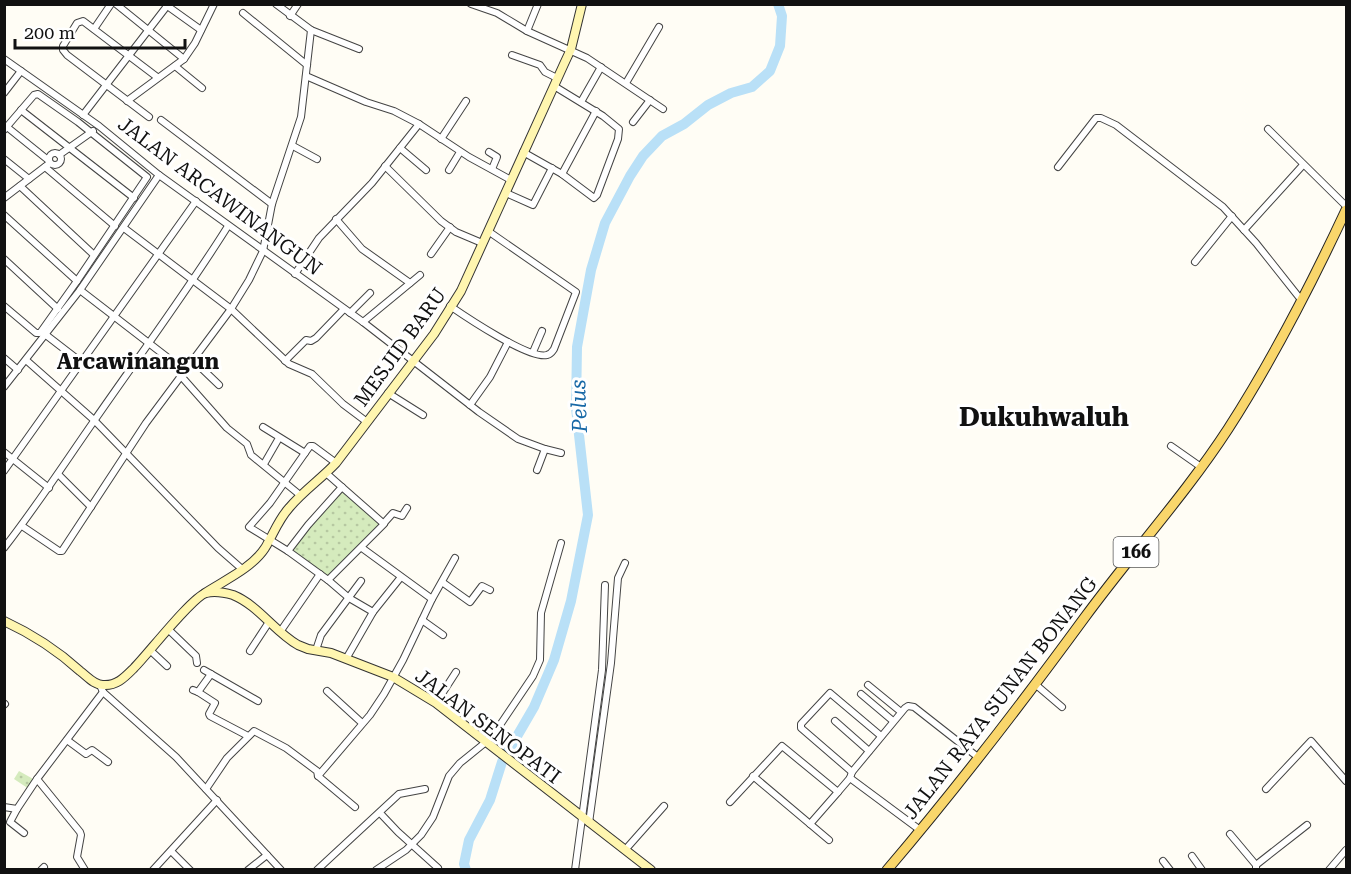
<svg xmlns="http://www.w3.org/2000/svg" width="1351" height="874" viewBox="0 0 1351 874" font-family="'Roboto Serif',serif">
<defs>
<pattern id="grass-dots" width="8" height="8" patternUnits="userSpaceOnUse" patternTransform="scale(1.5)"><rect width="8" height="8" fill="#d5ebbd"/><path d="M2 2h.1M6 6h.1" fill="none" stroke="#b6c8a1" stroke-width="1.8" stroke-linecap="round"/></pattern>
</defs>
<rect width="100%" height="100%" fill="#fffdf5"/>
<!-- grass -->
<g fill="url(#grass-dots)">
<polygon points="345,486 377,515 381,522 327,577 289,547"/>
<polygon points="19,771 35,780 29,789 14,779"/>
</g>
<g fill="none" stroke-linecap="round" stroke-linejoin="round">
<!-- river -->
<polyline stroke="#b9e0f7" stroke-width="10" points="466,870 464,864 469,840 490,800 502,762 534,707 554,660 571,601 588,515 576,408 577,347 591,270 605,223 630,176 643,156 662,136 684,124 708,105 731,93 752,87 770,71 780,46 782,16 778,4"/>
<defs>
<g id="street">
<polyline points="116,4 184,59"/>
<polyline points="471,4 497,13 527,31 587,58 663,109"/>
<polyline points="166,5 201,30"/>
<polyline points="243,13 307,65"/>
<polyline points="290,16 298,4"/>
<polyline points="94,29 111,4"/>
<polyline points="311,30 359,49"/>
<polyline points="527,31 538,4"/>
<polyline points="512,55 540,65 545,72 557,78"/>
<polyline points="4,59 99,126 159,175 363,322 479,412 518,439 545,449"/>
<polyline points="175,66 202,88"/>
<polyline points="306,76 366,102 394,111 419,124 469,157 511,180"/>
<polyline points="626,83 659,27"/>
<polyline points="4,93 21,71"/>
<polyline points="127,101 184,59 195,43 214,4"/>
<polyline points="581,102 601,67"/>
<polyline points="21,110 134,198"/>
<polyline points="83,115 167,6"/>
<polyline points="149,117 67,55 63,50 63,46 77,23 83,21 157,77"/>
<polyline points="161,120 272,204"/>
<polyline points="633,122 650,100"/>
<polyline points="7,127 48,160"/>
<polyline points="1268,129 1346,206"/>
<polyline points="4,130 34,95 38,94 78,122 147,177 77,281 40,333 36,333 4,306"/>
<polyline points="441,139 466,101"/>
<polyline points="293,146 317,159"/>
<polyline points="400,148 426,170"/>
<polyline points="489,152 497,157 492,169"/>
<polyline points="523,152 562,174 594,198 597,195 618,139 619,129 603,116 554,86"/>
<circle cx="55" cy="159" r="6"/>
<polyline points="59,155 93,131"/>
<polyline points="4,159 29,179"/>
<polyline points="385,166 441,221 456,232 482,243"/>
<polyline points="45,167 115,226"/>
<polyline points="1058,167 1096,118 1101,118 1116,125 1223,207 1256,243 1302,301"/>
<polyline points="449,170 460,152"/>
<polyline points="562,174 596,111"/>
<polyline points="20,186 94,255"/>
<polyline points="506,193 533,205 552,168"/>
<polyline points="4,198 50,163"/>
<polyline points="4,215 77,281"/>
<polyline points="336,219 362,249 410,283"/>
<polyline points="124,228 231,309 289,364 312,374 343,404 367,422"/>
<polyline points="1244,230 1303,165"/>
<polyline points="431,254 450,227"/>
<polyline points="4,259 58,309"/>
<polyline points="1195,262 1232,216"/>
<polyline points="295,274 319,238 372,183 419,124"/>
<polyline points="80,290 185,371"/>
<path d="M 450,306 C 466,317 530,360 547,355 C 551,354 552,352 554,349 L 576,292 L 488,231"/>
<polyline points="350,313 370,293"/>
<polyline points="363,322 420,275"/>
<polyline points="46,335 81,362"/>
<polyline points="533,352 542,331"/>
<polyline points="4,358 18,370"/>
<polyline points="26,360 94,420 218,548 242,569"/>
<polyline points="194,361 219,385"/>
<polyline points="285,361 306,340 311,341 316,338 344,309"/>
<polyline points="181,376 227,428 247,444 251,455 300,495"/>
<polyline points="4,387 80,290 159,175"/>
<polyline points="388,393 423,415"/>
<polyline points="470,405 490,377 508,342"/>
<polyline points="263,427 305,453 310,446 313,446 336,463"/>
<polyline points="1171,446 1201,467"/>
<polyline points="4,452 49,488"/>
<polyline points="305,453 270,503 249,527 288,551 328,580 384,524 326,473"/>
<polyline points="264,464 279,438"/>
<polyline points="537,470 545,449 561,453"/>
<polyline points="4,471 196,201"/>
<polyline points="58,474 91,507"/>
<polyline points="384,523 393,513 402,516 407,508"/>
<polyline points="22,526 59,551 62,551 146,423 231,309 249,280 263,251 272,204 301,117 311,30 276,4"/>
<path d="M 4,548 C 36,507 64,464 94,421 C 139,356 186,293 228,226"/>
<polyline points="362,548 432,599"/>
<polyline points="288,551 308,525 342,487"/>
<polyline points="328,580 349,598 373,612"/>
<polyline points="442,582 470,602 482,586 490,590"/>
<polyline points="422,620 443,635"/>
<polyline points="169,630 196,656 197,663"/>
<polyline points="280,632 320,574"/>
<polyline points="316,650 321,635 361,581"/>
<polyline points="151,651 167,666"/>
<polyline points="250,651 269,622"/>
<polyline points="346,659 373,612 401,577"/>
<polyline points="204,670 258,701"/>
<polyline points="1035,684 1062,707"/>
<polyline points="100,685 103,692 176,757 281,870"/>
<polyline points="868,685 901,712"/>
<polyline points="193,690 198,692 211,674"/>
<polyline points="327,691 362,723"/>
<polyline points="198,692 215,703 209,714 210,716 248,736"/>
<polyline points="861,694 893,721"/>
<polyline points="436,703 456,672"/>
<polyline points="4,705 5,704"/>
<polyline points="835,721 869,751"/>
<polyline points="67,740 86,754 92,750 108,762"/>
<polyline points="852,772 801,728 801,724 830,693 881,736"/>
<polyline points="318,776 355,807"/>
<polyline points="753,776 829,840"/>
<polyline points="206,789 227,758 254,731 286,748 317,771 318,776 370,715 384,694 403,660 432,599 455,558"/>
<polyline points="1266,789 1311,741 1346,781"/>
<polyline points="730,802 782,746 838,792 850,778"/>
<polyline points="4,807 17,809 37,779"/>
<polyline points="17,809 10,822 24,833"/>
<polyline points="380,813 398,832 438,868"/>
<polyline points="589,823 611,663 618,578 625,563"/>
<polyline points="810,824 838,792"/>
<polyline points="920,830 850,778 852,772 905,708 908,706 914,707 979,758"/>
<polyline points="1230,834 1256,865"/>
<polyline points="625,850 664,806"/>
<polyline points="171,851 190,870"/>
<polyline points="1192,856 1202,870"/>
<polyline points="1163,861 1170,870"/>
<polyline points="41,870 44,867"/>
<polyline points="85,870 77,857 81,835 80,832 37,779 103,692"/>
<polyline points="153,870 217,800"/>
<polyline points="248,870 267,855"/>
<polyline points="317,870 399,794 425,789"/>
<polyline points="376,870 406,850 421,835 433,817 449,776 460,763 486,742 498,728 533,676 540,660 541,613 561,543"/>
<polyline points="575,870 602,670 605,585"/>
<polyline points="1256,870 1256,865 1307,825"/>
<polyline points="1329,870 1346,850"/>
</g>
<g id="secondary">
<path d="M 205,593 C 225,580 252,568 265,548 C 273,535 278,520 289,508 C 303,491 321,479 336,463 L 434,334 L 461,291 L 564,64 L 571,49 L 582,4"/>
<path d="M 4,621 C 32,634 57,650 80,671 C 87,676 94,685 103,685 C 117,686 125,677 134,668 C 148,654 192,597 206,593 C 214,591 226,593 233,595 C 258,605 275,632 298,645 L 308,649 L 331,653 L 393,677 L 436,703 L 651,870"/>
</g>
<path id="primary" d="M 887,870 C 957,788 1022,703 1085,617 C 1132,553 1185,495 1228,429 C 1273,359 1311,285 1346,210"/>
</defs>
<!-- street casing -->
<use href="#street" stroke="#444" stroke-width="8"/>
<!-- secondary casing -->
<use href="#secondary" stroke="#333" stroke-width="10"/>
<!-- primary casing -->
<use href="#primary" stroke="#222" stroke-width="11"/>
<!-- street -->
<use href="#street" stroke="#fff" stroke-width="6"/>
<!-- secondary -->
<use href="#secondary" stroke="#fff6b0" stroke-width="8"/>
<!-- primary -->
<use href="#primary" stroke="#f9d66b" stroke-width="9"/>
</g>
<g text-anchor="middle" stroke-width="6" stroke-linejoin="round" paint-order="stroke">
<!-- shield labels -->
<rect fill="#fff" stroke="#585858" stroke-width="1.5" x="1113.5" y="537" width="45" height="30" rx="4.5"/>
<g font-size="18" font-weight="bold" fill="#111">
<text x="1136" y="558">166</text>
</g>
<!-- street labels -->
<g font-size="20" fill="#111" stroke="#fff">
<text transform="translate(220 196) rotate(37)" y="7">JALAN ARCAWINANGUN</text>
<text transform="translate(400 347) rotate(-54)" y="7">MESJID BARU</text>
<text transform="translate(1000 698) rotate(-52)" y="7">JALAN RAYA SUNAN BONANG</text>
<text transform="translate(488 726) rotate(37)" y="7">JALAN SENOPATI</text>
</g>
<!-- water labels -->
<g font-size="21" font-style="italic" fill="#1768a6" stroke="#fff">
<text transform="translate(579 406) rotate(-92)" y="7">Pelus</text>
</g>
<!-- quarter labels -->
<g font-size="22" font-weight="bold" fill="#111" stroke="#fff">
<text x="138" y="369">Arcawinangun</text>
</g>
<!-- district labels -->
<g font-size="26" font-weight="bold" fill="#111" stroke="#fff">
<text x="1044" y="426">Dukuhwaluh</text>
</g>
</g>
<!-- border -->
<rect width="1351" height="874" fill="none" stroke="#111111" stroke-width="12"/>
<!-- scale -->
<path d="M15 39v9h170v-9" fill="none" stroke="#111111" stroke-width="3"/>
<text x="24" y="39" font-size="18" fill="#111111" stroke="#ffffff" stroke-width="4.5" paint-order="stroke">200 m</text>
</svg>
